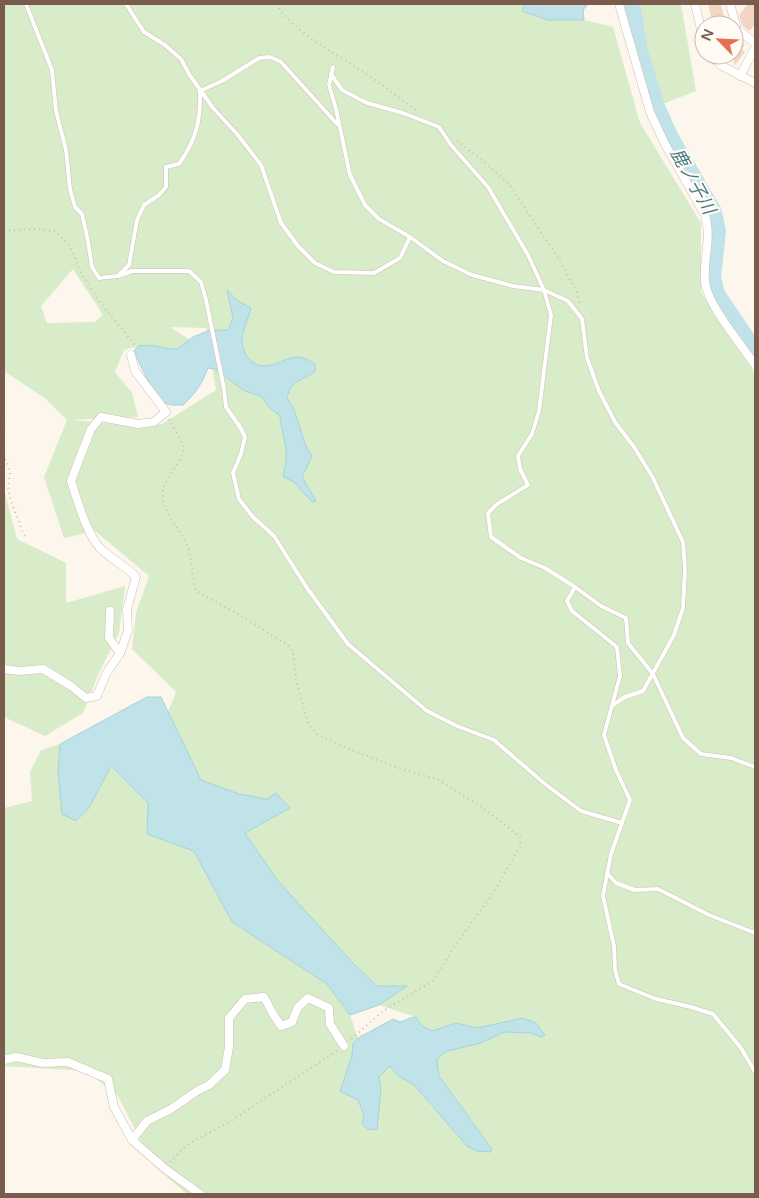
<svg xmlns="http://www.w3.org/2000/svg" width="759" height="1198" viewBox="0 0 759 1198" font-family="'Varela Round','Noto Sans JP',sans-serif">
<rect width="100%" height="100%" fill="#fdf6ec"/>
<!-- green -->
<g fill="#d8ecc9" fill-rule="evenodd">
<path d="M 4,4 L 525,4 L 522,11 L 548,20 L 584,20 L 613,27 L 640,123 L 701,223 L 701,292 L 755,374 L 755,842 L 754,846 L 755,847 L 755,1194 L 633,1194 L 631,1192 L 632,1194 L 187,1194 L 153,1165 L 118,1096 L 86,1071 L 4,1066 L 4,808 L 32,801 L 30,772 L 41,750 L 60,744 L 58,771 L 76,821 L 89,808 L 110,766 L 148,803 L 147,834 L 194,851 L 232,922 L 327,984 L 350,1015 L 358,1038 L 353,1044 L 352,1056 L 348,1070 L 364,1115 L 381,1090 L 379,1076 L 390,1066 L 398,1076 L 414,1085 L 432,1107 L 492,1148 L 439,1076 L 437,1061 L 438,1058 L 447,1051 L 481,1043 L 504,1032 L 531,1033 L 541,1037 L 542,1028 L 477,1028 L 456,1023 L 432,1031 L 422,1026 L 416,1017 L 379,1005 L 406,986 L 377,986 L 353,963 L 278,881 L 245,833 L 289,807 L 268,799 L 239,794 L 201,780 L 168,712 L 176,692 L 132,649 L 136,613 L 149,576 L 95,531 L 64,538 L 44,477 L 67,420 L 46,399 L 4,371 ZM 73,269 L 103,315 L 95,322 L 47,323 L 41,306 ZM 170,327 L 206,328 L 216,390 L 162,424 L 137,426 L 72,420 L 138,417 L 132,393 L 115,372 L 124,350 C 133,347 142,344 152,345 C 169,347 175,353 190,340 Z"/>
<polygon points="637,4 681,4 696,91 663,104 641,35"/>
<polygon points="4,490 17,539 66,563 66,603 125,586 119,633 98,675 83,713 45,736 4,717"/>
</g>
<!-- water -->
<g fill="#bfe3e8" stroke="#a5d3da">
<polygon points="525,4 588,4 583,10 584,20 548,20 522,11"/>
<path d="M 227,290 L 238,301 L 251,308 C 249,317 243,329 242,338 C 242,352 249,365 264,366 C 275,367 286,357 298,357 C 304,357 310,361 315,364 L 315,371 C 304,382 292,377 287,398 C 300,415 299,438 312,456 L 302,477 L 316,501 L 312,502 L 294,482 L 284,477 L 283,474 C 291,451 282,438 280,416 L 268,406 L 262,397 L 243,390 L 215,369 L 208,368 C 202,384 195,394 183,405 C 177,405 169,406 164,402 C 151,391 141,366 134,351 L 138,346 L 151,345 L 171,349 L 179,348 L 193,337 L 210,330 L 227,330 L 229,328 L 233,318 Z"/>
<polygon points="147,697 161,697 201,780 239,794 267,799 276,793 290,808 245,833 278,881 353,963 377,986 407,986 379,1005 350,1015 327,984 232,922 194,851 147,834 148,803 111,766 89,808 76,821 62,814 58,771 60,744"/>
<path d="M 413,1017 L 416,1017 L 422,1026 L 432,1031 L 456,1023 L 477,1028 L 523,1018 L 536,1023 L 545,1035 L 541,1037 L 531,1033 L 504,1032 L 481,1043 L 447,1051 L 438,1058 L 437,1061 L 439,1076 L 492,1149 L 491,1152 L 477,1151 L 467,1146 L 414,1085 L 398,1076 L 390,1066 L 379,1077 L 381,1090 L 377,1129 C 369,1130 367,1130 362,1123 L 364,1115 L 358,1100 L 340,1091 L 352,1056 L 353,1044 L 358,1038 L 393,1019 L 400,1022 Z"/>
</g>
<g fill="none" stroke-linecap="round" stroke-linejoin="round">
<!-- river -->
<polyline stroke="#bfe3e8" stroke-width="18" points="631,4 639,52 656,107 670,138 713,212 717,231 712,277 716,294 755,352"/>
</g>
<!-- building -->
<g fill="#f3d5c3">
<polygon points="708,4 721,4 726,25 713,25"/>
<polygon points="748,4 755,4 755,25 749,31 742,25 739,15"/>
<polygon points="739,40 745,45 742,49 745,52 734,66 734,43 736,44"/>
</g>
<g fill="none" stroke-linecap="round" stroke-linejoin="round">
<defs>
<g id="service">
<polyline points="26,4 52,70 56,111 66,150 70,189 75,207 82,214 88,241 92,267 99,278 118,276 132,271 189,271 201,282 206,300 224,389 226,407 240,427 245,437 241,454 233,473 239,499 253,517 274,536 307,588 348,644 427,711 457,726 494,740 545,784 581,811 622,823 611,854 603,896 614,946 615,970 619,984 656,999 691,1007 713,1014 741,1048 755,1072"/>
<polyline points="126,4 144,32 165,45 181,59 189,74 213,108 237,134 261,165 281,223 298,246 315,263 334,272 374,273 400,258 410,237"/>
<polyline points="333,67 329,85 336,109 350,175 365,205 379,219 410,237 443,261 472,275 513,286 544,290 568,301 582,319 587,358 599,391 615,422 634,447 652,476 683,542 685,568 683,608 674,635 643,691 625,697 613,705"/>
<polyline points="331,74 342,90 367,103 403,113 439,127 451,145 488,187 528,255 544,290 551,315 539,411 532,434 518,456 520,469 528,485 497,504 488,513 491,537 521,558 545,568 575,587 567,601 572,611 617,647 620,676 604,735 616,770 630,800 622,823"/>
<path d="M 118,276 L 129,265 L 137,220 L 144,205 L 159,195 L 166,187 L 166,167 L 179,164 C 196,140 201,120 200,91 L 222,81 L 259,58 L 270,57 L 281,62 L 338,125"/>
<polyline points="575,587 601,606 626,618 628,643 653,674 683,738 701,754 731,758 755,767"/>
<polyline points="607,873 616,883 635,890 658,889 709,915 755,933"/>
</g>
<g id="minor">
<path d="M 619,4 L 650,112 L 665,144 L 705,215 C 712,238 703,259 705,282 C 708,306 741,344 755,365"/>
<polyline points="695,4 704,41"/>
<polyline points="730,4 737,29 755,43"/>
<polyline points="710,55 722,66 755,83"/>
<polyline points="740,76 755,48"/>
<polyline points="110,611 109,638 120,653"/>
<path d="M 4,669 L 19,671 L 43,669 L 71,686 L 86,698 L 97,696 L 106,674 L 120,653 L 128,631 L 127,609 L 136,577 C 125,565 109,558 99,547 C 86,532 77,499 71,481 L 91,429 L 101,417 L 138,424 L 154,422 L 166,412 L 135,371 L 131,355"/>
<polyline points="4,1060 16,1057 43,1063 68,1062 108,1079 114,1107 132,1140 164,1168 200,1194"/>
<polyline points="132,1140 147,1121 171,1109 197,1091 209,1085 225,1070 229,1047 229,1018 245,999 264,997 273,1014 281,1026 292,1022 298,1007 308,998 329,1008 330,1024 344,1046"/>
</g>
</defs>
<!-- service casing -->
<use href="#service" stroke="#d1beb0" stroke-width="5"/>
<!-- minor casing -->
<use href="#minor" stroke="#d1beb0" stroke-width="9"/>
<!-- path -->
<g stroke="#d9b8a5" stroke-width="2" stroke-dasharray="1 4" stroke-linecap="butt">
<path d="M 276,4 C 294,32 327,48 354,66 C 376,80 396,96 417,111"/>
<polyline points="457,141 482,160 509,184 557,256 577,292 580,304"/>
<polyline points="4,231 34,229 55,231 69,245 82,275 101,304 136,346 135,348"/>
<path d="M 169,419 C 173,427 180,437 183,446 C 187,461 159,479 163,499 C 166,516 179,528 186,543 C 193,558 191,575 196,591 L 238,614 L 289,646 L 293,651 L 296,680 L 308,723 L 316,734 L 354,751 L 401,769 L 439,780 L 482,807 L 520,837 L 521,845 L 492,895 L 455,945 L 433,981 L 383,1011 L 349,1041"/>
<polyline points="4,423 5,425 4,430"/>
<polyline points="4,454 10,472 8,487 11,501 23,533 26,537"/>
<polyline points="170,1162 187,1145 229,1122 338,1050"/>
</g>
<!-- service -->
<use href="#service" stroke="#fff" stroke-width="4"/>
<!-- minor -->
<use href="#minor" stroke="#fff" stroke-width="8"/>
</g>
<g text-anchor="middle" stroke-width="4.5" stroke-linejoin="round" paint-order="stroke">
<!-- water labels -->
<g font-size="18" font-style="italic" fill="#437c86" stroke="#fffaf3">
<text transform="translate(693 181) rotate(61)" y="6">鹿ノ子川</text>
</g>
</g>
<!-- border -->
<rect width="759" height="1198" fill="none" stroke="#7a5c4d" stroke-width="10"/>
<!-- north arrow -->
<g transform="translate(719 40) rotate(294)"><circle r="24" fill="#fffaf3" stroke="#cabbb1"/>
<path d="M0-4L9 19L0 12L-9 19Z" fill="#e76f51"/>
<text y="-8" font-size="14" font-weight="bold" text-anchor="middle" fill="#7a5c4d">N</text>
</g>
</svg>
